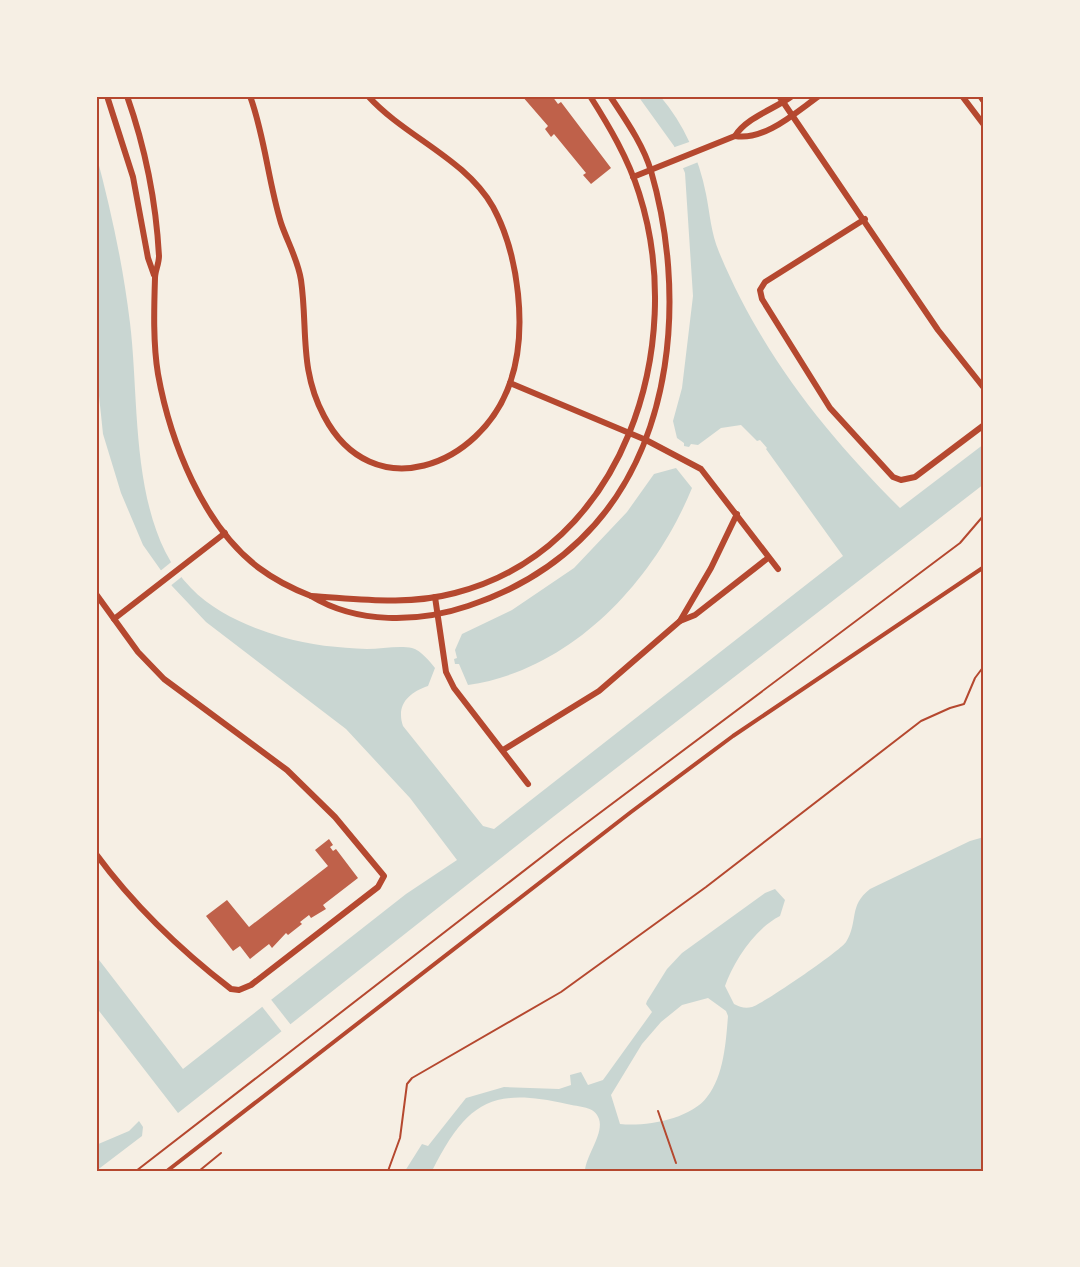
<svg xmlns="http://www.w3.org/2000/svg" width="1080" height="1267" viewBox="0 0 1080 1267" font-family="'Fira Sans Condensed',sans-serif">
<rect width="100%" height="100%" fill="#f6efe4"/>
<!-- water -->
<g fill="#c9d6d2" fill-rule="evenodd">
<path d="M 638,96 L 660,96 C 684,124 699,158 706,194 C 710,214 711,233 719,252 C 761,353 824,432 900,508 L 984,444 L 984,484 L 553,817 L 178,1113 L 96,1007 L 96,956 L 183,1069 L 406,894 L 457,860 L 410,798 L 346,729 L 206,622 L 172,586 L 143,545 L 121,493 L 103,434 L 96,367 L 96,154 C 111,210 123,265 130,323 C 140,403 129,526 191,588 C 215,613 249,627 282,637 C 309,645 339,648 367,649 C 381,649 399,645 412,648 C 421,650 431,663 435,668 L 428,686 C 408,693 396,705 403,726 L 483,826 L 494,829 L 843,556 L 766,449 L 767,448 L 760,440 L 757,441 L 741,425 L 721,428 L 698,445 L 691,444 L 689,447 L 684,446 L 684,443 L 677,438 L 673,421 L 682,388 L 693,296 L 685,173 L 674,146 Z"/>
<path d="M 676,468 L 692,488 C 654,581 572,670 468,685 L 459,664 L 455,664 L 454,659 L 457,658 L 455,650 L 462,634 L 512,610 L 574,568 L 627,512 L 654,474 Z"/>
<path d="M 984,837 L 984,1171 L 585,1171 C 586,1155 604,1134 599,1119 C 595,1106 579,1107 567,1104 C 491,1087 467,1102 432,1171 L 405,1171 L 422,1144 L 428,1146 L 466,1098 L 504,1087 L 559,1089 L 571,1085 L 570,1075 L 581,1072 L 588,1085 L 603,1080 L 652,1012 L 646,1004 L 647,1001 L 667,969 L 682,953 L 765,893 L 775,889 L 785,900 L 780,916 C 754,929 733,963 725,986 L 734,1004 C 740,1007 745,1009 752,1007 C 763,1004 840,951 846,942 C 859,921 848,906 870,889 L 970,841 ZM 708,998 L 726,1011 L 728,1016 C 726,1041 724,1076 707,1097 C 691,1119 645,1127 620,1124 L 611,1095 L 642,1044 L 661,1022 L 682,1005 Z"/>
<polygon points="139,1121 143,1127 142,1136 96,1171 96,1145 129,1131"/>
</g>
<!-- pier -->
<g fill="#f6efe4">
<polygon points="692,141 701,161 681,169 672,148"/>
<polygon points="175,559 184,575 169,587 159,572"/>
<polygon points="269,997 291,1025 282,1032 260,1004"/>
</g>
<!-- building -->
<g fill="#bf614a">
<polygon points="522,96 552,96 558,104 561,102 611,168 591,184 583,175 586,173 554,134 551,137 545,129 548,126"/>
<polygon points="329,839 333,845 330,847 333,851 336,849 358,878 323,905 326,909 311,918 309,915 300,922 302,924 288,935 286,933 272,948 269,944 250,959 240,946 233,951 206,916 227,900 249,927 328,866 315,850"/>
</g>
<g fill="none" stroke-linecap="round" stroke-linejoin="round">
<!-- path -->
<g stroke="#b5482f" stroke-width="2">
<polyline points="658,1111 676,1163"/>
<polyline points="136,1171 565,839 960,543 984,515"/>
<polyline points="199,1171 221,1153"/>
<polyline points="388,1171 400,1138 407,1084 412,1078 561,992 706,887 921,721 950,708 964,704 975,678 984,666"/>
</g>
<!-- service -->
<polyline stroke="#b5482f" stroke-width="4" points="167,1171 631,812 733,736 984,567"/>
<!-- minor -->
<g stroke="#b5482f" stroke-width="6">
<polyline points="107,96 133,177 148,258 154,275"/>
<path d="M 127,96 C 145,147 156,201 159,256 C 159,264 155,271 155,278 C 154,309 153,344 158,374 C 170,441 203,526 259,568 C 275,580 293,589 311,596"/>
<path d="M 250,96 C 265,137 268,181 281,223 C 287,241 298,260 301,280 C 308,329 299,369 324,416 C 372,508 481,467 510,383 C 528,332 519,255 493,207 C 465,158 405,137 368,96"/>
<path d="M 590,96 C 609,126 628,158 639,193 C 688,346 624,550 455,593 C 406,606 360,599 311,596 C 357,624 418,623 468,606 C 510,592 548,571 580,540 C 676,448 686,292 651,171 C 643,144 625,119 610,96"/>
<polyline points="779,96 938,330 984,388"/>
<polyline points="962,96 984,125"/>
<path d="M 735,136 C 765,141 796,112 819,96"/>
<path d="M 633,177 L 735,136 C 747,117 775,109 792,96"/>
<polyline points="865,219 765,282 760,290 762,299 830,408 893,477 901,480 915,477 984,425"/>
<polyline points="510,383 646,440 701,469 778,569"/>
<path d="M 96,594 L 138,652 L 164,679 L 287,770 L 335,817 L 384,876 L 378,887 L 251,985 L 239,990 L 231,989 C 179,949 135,907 96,854"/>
<polyline points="435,597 446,672 454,688 528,784"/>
<polyline points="114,619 225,533"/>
<polyline points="680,621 695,615 768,558"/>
<polyline points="503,750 599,691 680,621 711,568 737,514"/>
</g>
<!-- tertiary -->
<polyline stroke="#b5482f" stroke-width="9" points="982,96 984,99"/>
</g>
<!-- border -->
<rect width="1080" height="1267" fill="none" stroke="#f6efe4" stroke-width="195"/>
<rect x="98" y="98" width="884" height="1072" fill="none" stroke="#b5482f" stroke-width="2"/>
</svg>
